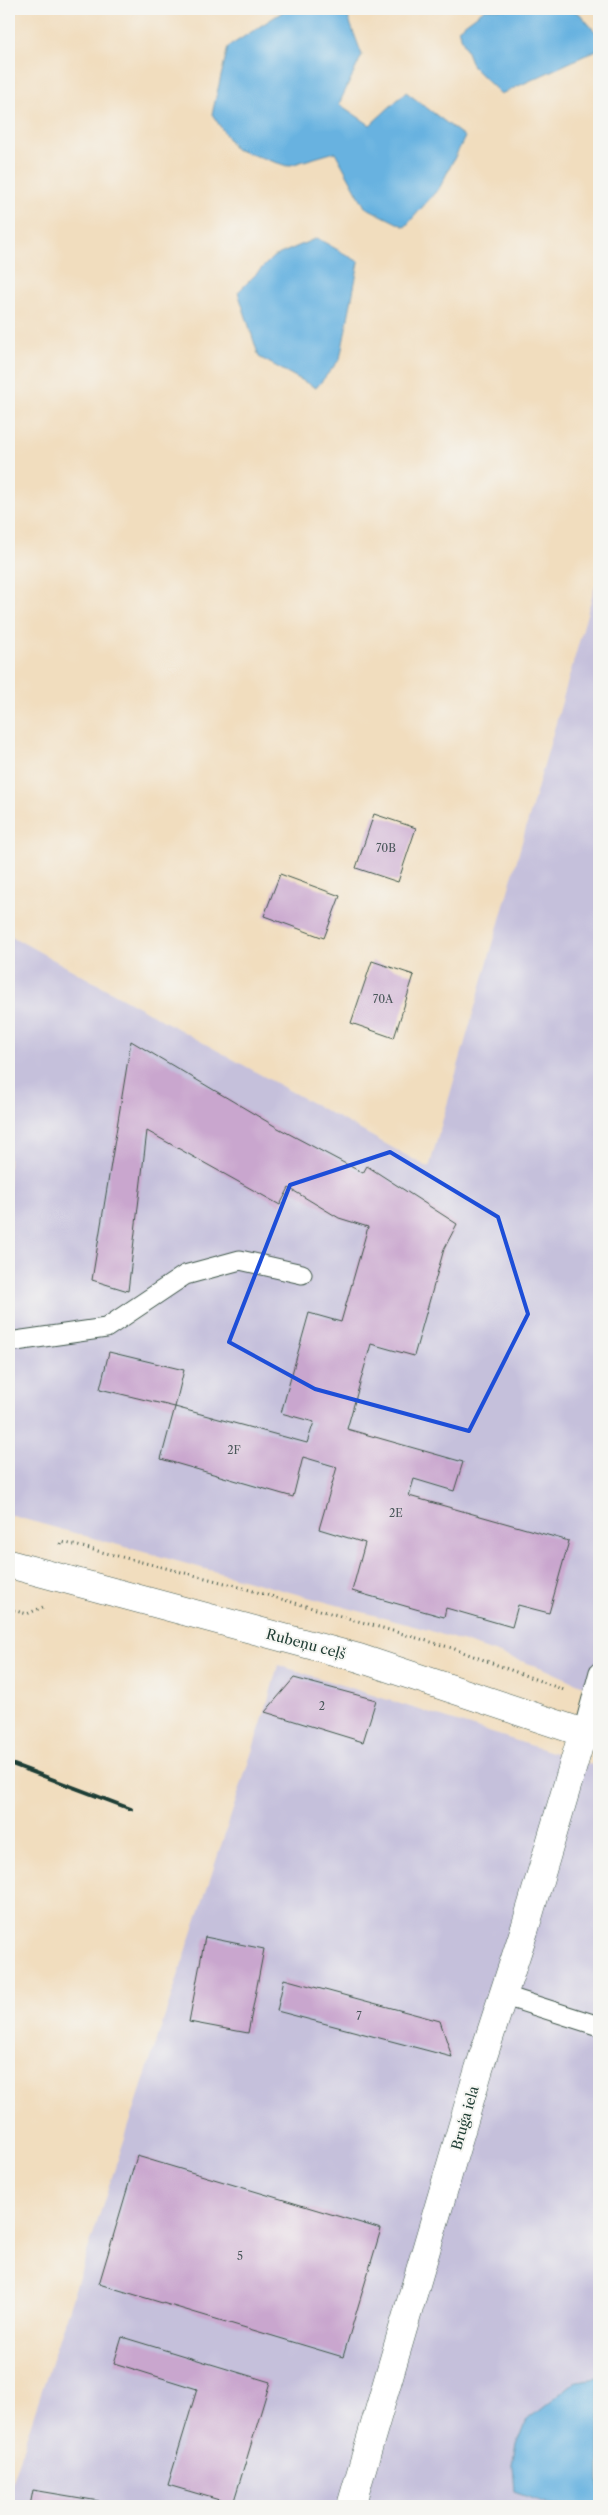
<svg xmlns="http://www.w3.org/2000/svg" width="608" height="2515" viewBox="0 0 608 2515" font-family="'Libre Caslon Text',serif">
<rect width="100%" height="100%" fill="#f6f6f2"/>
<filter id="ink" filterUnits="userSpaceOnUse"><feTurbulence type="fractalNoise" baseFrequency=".02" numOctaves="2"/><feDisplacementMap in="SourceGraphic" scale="10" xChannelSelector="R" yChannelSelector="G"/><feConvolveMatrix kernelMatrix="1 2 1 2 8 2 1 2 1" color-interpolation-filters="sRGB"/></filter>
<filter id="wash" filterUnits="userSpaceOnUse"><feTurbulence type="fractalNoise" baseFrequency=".0096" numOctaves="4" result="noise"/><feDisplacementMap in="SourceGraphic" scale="20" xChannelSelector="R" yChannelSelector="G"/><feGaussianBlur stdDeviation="1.12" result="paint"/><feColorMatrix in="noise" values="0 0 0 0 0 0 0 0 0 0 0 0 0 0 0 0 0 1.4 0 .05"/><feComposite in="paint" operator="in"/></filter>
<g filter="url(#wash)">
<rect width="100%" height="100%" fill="#f1ddbe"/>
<!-- industrial -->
<g fill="#c5c0db">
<polygon points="599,572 599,1693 545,1669 428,1630 9,1515 9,935 429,1168"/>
<polygon points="278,1665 599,1767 599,2506 9,2506 9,2490 265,1712"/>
</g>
<!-- water -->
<g fill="#67b2e0" stroke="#43788a">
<polygon points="287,9 345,9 362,55 339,104 370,125 406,92 465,137 440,187 405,227 365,207 335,152 287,166 235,149 212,114 228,47"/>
<polygon points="485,9 569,9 580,14 599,36 599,49 501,94 473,67 458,29"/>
<polygon points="317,238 359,262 340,359 316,388 259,357 238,292 273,257"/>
<polygon points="599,2378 599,2506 554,2506 515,2492 513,2465 517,2445 527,2420 576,2381"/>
</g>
<g id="blocks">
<!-- building -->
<g fill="#c9a6ce">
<polygon points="374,814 416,828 398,882 356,868"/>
<polygon points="280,874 340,896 324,938 264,916"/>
<polygon points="372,961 414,975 394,1038 351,1023"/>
<polygon points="131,1041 278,1128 363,1173 367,1166 457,1224 444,1249 414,1356 371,1344 347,1429 463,1462 454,1491 414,1479 409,1496 569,1541 549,1613 518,1605 512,1627 446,1608 444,1617 352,1591 365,1543 319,1529 337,1467 303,1457 293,1497 161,1459 175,1407 307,1443 314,1422 281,1413 309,1313 341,1322 368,1227 339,1218 289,1188 280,1205 147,1131 128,1291 92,1280"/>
<polygon points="109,1352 184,1370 175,1407 100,1389"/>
<polygon points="294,1678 376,1700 363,1742 265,1712"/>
<polygon points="205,1937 264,1949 248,2033 189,2022"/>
<polygon points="284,1979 440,2021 452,2057 277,2011"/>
<polygon points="137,2156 381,2229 343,2357 99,2284"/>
<polygon points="122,2337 270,2382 233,2504 168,2485 197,2389 114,2363"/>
<polygon points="33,2490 99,2501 98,2506 30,2506"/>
</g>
</g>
</g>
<g filter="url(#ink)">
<use href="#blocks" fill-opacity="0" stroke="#3e5549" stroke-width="1"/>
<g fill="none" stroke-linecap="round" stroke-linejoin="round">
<defs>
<g id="service">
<polyline points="9,1342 106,1328 185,1275 240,1260 302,1274"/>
<polyline points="583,1732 599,1672"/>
<polyline points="502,1995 599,2026"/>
</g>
<g id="minor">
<polyline points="9,1564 359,1658 599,1738"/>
<polyline points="351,2506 479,2069 525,1928 583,1732"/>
</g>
</defs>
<!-- service casing -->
<use href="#service" stroke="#3e5549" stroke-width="21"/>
<!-- minor casing -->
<use href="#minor" stroke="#3e5549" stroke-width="29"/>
<!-- path -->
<g stroke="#3e5549" stroke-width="3" stroke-dasharray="1 4" stroke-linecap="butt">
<polyline points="61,1545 62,1542 229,1584 452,1648 564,1690"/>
<polyline points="9,1609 27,1614 43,1607"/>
</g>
<!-- service -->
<use href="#service" stroke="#fff" stroke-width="19"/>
<!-- minor -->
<use href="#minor" stroke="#fff" stroke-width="28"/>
<!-- rail -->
<polyline stroke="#1f3d34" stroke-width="4" points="9,1763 131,1809"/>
</g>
</g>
<!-- marked area -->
<path fill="none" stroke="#1d4ed8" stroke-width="4" stroke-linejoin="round" d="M 390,1152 L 498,1217 L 528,1314 L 469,1431 L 315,1389 L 229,1342 L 290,1185 Z"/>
<g text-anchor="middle" stroke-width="4" stroke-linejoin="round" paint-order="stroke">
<!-- number labels -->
<g font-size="11" fill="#4a575a">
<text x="386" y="852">70B</text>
<text x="383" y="1003">70A</text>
<text x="234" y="1454">2F</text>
<text x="396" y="1517">2E</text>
<text x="322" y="1710">2</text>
<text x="359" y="2020">7</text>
<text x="240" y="2260">5</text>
</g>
<!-- street labels -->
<g font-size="14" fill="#1f3d34" stroke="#f6f6f2">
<text transform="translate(306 1644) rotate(15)" y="5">Rubeņu ceļš</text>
<text transform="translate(465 2118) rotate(-74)" y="5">Bruģa iela</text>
</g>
</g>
<!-- margin -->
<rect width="608" height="2515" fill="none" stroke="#f6f6f2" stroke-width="30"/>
</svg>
